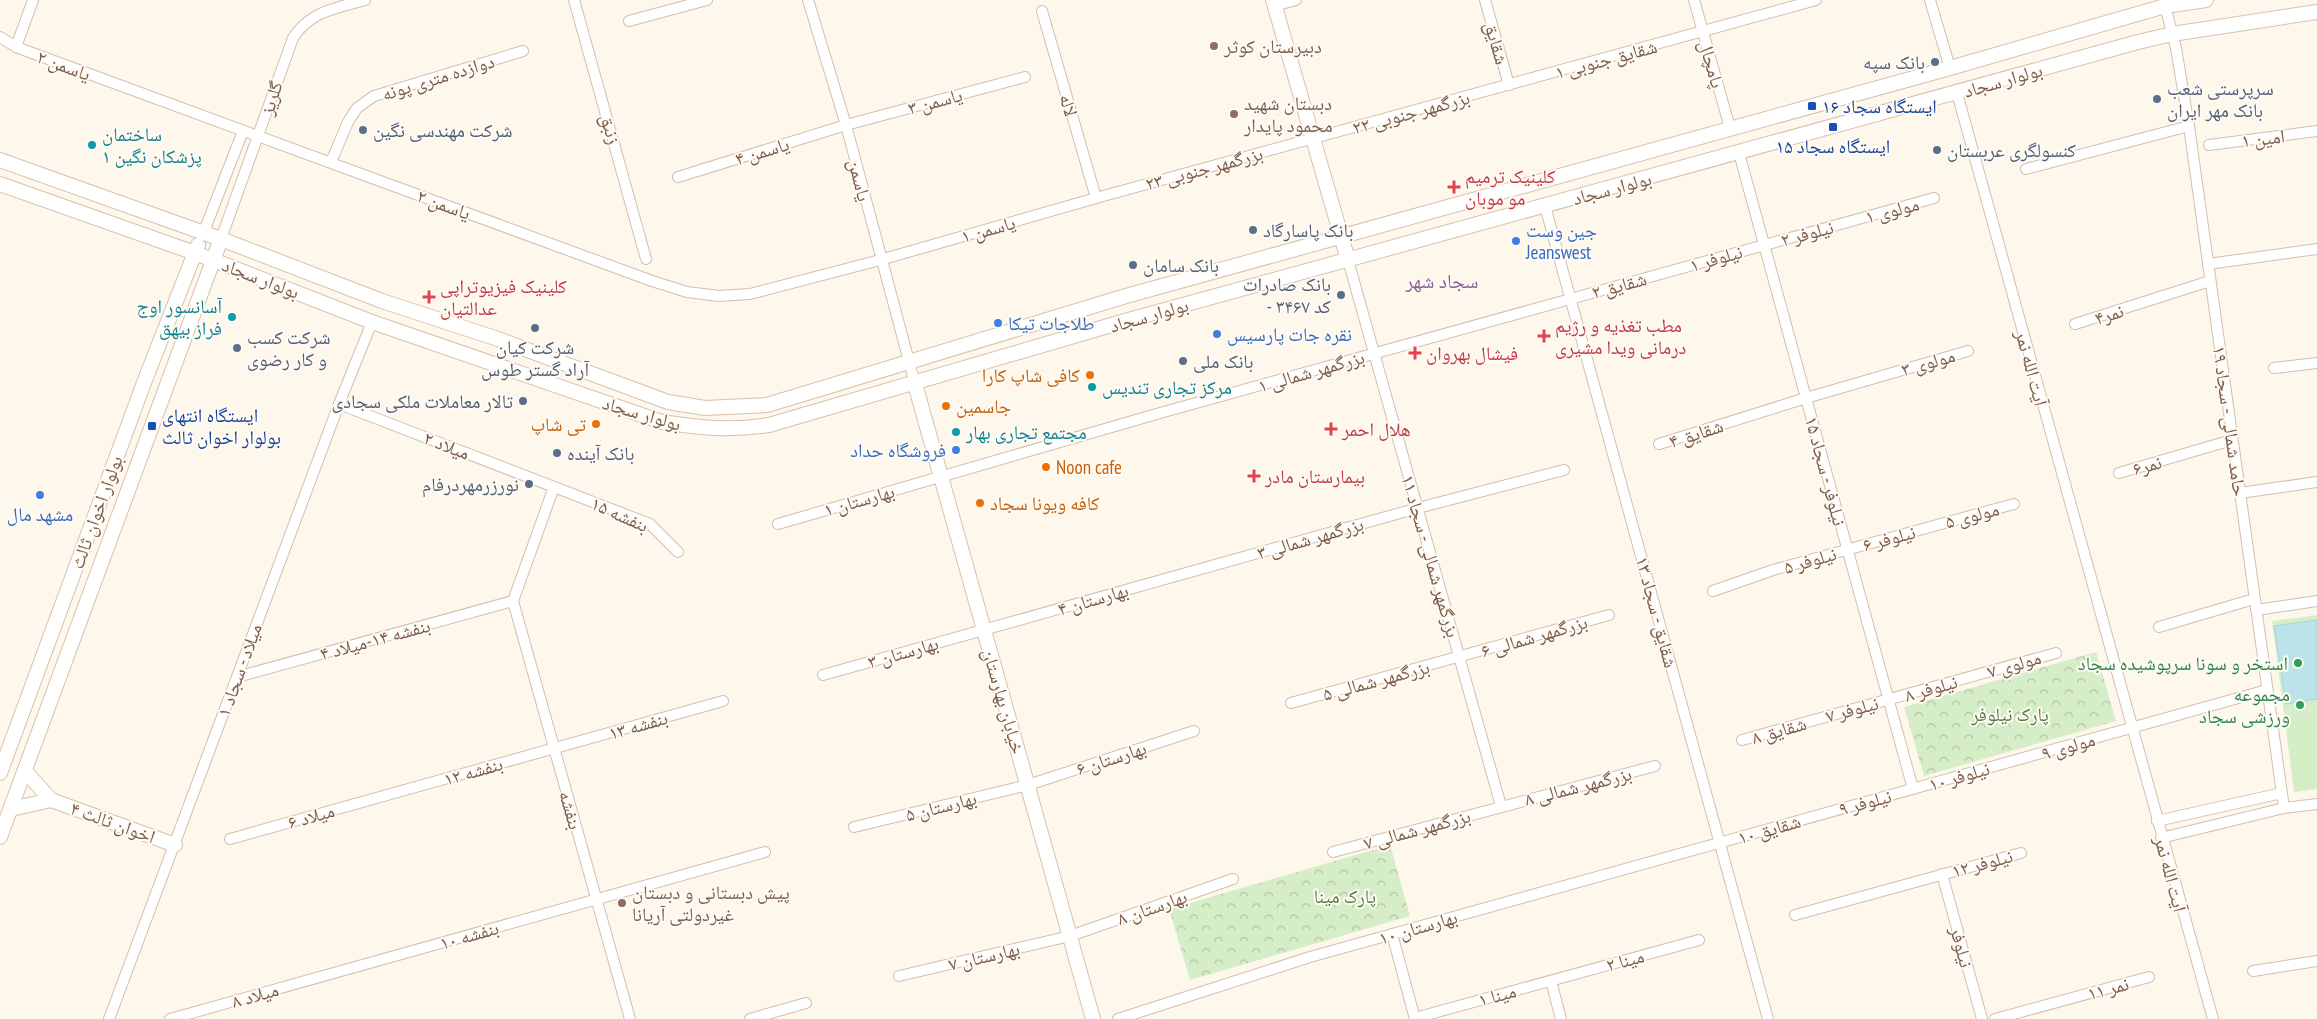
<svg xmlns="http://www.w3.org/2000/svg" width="2317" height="1019" viewBox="0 0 2317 1019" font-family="'PT Sans Narrow','Noto Naskh Arabic',sans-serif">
<defs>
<pattern id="park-crowns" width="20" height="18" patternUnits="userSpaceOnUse" patternTransform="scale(1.25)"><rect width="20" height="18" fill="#d6eec7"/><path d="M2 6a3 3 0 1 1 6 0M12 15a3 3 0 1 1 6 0" fill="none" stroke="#b3c4a4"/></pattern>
</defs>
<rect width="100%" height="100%" fill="#fef7eb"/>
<!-- park -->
<g fill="url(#park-crowns)">
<polygon points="2096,652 2116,721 1924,776 1904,707"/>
<polygon points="1390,845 1410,916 1190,980 1169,909"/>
</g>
<!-- pitch -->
<polygon fill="#d6eec7" points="2317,615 2317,789 2294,792 2272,621"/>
<!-- water -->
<polygon fill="#bde3ea" stroke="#a2d3dd" points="2317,620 2317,699 2286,704 2274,626"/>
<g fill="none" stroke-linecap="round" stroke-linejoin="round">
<defs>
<g id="street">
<polyline points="574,0 646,259"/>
<polyline points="808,0 846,125 915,384"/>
<polyline points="1485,0 1509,85"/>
<polyline points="1694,0 1730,128"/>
<polyline points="1930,0 1950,68"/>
<polyline points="1274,6 1296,0"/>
<polyline points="2165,6 2176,48 2189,126 2284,808"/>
<polyline points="1042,11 1096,198"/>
<polyline points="629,21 707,0"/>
<polyline points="0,37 16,47 652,281 687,292 719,296 750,294 880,260 1096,198 1816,0"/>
<polyline points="16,47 33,0"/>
<polyline points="1957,93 2213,1019"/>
<polyline points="2209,145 2317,131"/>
<polyline points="1739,153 1913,789"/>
<polyline points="331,162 348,122 357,108 374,96 523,51"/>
<polyline points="2026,169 2189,126"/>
<polyline points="678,177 846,125 1025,77"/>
<polyline points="1545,206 1768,1019"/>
<polyline points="203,234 243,131"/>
<path d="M 221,239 L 293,38 C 310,11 337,8 365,0"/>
<polyline points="1348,260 1501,806"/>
<polyline points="2208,264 2317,249"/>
<polyline points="2075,324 2210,281"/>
<polyline points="2274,368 2317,363"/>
<polyline points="339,404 650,524 678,552"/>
<polyline points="1659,444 1806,398 1968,351"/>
<polyline points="2119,473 2232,440"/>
<polyline points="2240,493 2317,482"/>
<polyline points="778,524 1160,413 1934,198"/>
<polyline points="1713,591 1773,570 2014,504"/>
<polyline points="513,601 630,1019"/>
<polyline points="513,601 554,487"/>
<polyline points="2256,610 2317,601"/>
<polyline points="2159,627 2254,599"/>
<polyline points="823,675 1418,508 1564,470"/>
<polyline points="237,677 513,601"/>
<polyline points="1291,703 1609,615"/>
<polyline points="1742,740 2056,653"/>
<polyline points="2157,821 2282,793"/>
<polyline points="854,827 1028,785 1194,731"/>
<polyline points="2161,838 2284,808 2317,804"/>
<polyline points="230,839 723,701"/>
<polyline points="1333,852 1655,766"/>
<polyline points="1942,874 1982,1019"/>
<polyline points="1795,915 2021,853"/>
<polyline points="1392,934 1415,1019"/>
<polyline points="2253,971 2317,961"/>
<polyline points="899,976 1070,936 1233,879"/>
<polyline points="1551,981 1561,1019"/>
<polyline points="1415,1018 1699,940"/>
<polyline points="109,1019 339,404 372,322"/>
<polyline points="170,1019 765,852"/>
<polyline points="750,1019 806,1003"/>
<polyline points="1118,1019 1310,957 2267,690"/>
<polyline points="1995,1019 2149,977"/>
</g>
<g id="secondary">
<polyline points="1273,0 1348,260"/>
<polyline points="0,160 221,239 382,301 498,339 668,402 705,408 767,405 1126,296 1950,68 2165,6 2206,0"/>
<path d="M 0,184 L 195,253 L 372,322 L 662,422 C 701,428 729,431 769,425 L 1125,321 L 2138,42 L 2172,34 L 2317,12"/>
<polyline points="915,384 1093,1019"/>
<polyline points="25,771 51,800 175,845"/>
<polyline points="0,773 145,380 198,245"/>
<polyline points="11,809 51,800"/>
<polyline points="0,837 221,239"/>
</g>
</defs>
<!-- street casing -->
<use href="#street" stroke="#d2bfae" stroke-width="12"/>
<!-- secondary casing -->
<use href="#secondary" stroke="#d8c1ae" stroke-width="16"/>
<!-- street -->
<use href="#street" stroke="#fff" stroke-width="10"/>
<!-- secondary -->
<use href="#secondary" stroke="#fff" stroke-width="14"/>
</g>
<!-- markers -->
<g fill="#8d6e63" stroke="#fffaf3" stroke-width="2">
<circle cx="1214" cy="46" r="5"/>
<circle cx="1234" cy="114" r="5"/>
<circle cx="622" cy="903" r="5"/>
</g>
<g fill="#5c6f8a" stroke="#fffaf3" stroke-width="2">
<circle cx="1935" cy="62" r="5"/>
<circle cx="2157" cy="99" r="5"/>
<circle cx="363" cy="130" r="5"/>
<circle cx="1937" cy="150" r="5"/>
<circle cx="1253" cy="230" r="5"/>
<circle cx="1133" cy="265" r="5"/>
<circle cx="1341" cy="295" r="5"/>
<circle cx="535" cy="328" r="5"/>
<circle cx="237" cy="348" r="5"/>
<circle cx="1183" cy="361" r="5"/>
<circle cx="523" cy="401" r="5"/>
<circle cx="557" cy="453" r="5"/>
<circle cx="529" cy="484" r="5"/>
</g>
<g fill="#1a4fb4" stroke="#fffaf3" stroke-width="2">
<rect x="1807" y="101" width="10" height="10" rx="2.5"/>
<rect x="1828" y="122" width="10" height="10" rx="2.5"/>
<rect x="147" y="421" width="10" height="10" rx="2.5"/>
</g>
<g fill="#0f9aa8" stroke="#fffaf3" stroke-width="2">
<circle cx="92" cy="145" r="5"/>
<circle cx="232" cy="317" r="5"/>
<circle cx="1092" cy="387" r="5"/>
<circle cx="956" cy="432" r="5"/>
</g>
<g fill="#e0444e" stroke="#fffaf3" stroke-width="2">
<path d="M1451.5 179.5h5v5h5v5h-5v5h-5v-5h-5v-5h5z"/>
<path d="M426.5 289.5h5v5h5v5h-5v5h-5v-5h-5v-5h5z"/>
<path d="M1541.5 328.5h5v5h5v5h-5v5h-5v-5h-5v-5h5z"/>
<path d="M1412.5 345.5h5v5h5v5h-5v5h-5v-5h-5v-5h5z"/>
<path d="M1328.5 421.5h5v5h5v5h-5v5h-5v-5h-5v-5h5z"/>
<path d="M1251.5 468.5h5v5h5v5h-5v5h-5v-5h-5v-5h5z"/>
</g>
<g fill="#3f7fe0" stroke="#fffaf3" stroke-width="2">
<circle cx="1516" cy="241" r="5"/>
<circle cx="998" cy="323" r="5"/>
<circle cx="1217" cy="334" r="5"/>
<circle cx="956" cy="450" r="5"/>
<circle cx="40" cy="495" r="5"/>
</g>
<g fill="#e8710a" stroke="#fffaf3" stroke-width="2">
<circle cx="1090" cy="375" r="5"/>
<circle cx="946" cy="406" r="5"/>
<circle cx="596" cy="424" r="5"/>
<circle cx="1046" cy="467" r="5"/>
<circle cx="980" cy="503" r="5"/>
</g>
<g fill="#2e9e5b" stroke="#fffaf3" stroke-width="2">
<circle cx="2298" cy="663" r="5"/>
<circle cx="2300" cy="705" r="5"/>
</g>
<g text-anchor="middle" stroke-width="4" stroke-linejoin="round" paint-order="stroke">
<!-- street labels -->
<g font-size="19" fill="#7c5d4b" stroke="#fffaf3">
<text transform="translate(1497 43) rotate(74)" y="7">شقایق</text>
<text transform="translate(1606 59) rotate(-15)" y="7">شقایق جنوبی ۱</text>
<text transform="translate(1712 64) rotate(74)" y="7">پامچال</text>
<text transform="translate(64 65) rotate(20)" y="7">یاسمن ۲</text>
<text transform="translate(438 77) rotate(-17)" y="7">دوازده متری پونه</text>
<text transform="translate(2003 80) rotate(-16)" y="7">بولوار سجاد</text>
<text transform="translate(271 98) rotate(-72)" y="7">گلریز</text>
<text transform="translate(935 101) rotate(-15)" y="7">یاسمن ۳</text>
<text transform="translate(1069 105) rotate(74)" y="7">لاله</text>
<text transform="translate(1411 112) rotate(-15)" y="7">بزرگمهر جنوبی ۲۲</text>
<text transform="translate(611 129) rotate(74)" y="7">زنبق</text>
<text transform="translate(2263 138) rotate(-7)" y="7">امین ۱</text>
<text transform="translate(762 151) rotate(-17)" y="7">یاسمن ۴</text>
<text transform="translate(1204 168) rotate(-15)" y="7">بزرگمهر جنوبی ۲۳</text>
<text transform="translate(860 180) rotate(76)" y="7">یاسمن</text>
<text transform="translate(1612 188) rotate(-15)" y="7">بولوار سجاد</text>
<text transform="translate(444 204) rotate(20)" y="7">یاسمن ۲</text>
<text transform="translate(1892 210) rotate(-15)" y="7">مولوی ۱</text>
<text transform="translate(988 229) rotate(-16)" y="7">یاسمن ۱</text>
<text transform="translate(1807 233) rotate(-15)" y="7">نیلوفر ۲</text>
<text transform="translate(1716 258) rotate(-16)" y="7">نیلوفر ۱</text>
<text transform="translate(261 278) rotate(21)" y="7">بولوار سجاد</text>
<text transform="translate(1619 285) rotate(-15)" y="7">شقایق ۲</text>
<text transform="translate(2109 314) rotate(-18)" y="7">نمر۴</text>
<text transform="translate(1149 315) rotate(-16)" y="7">بولوار سجاد</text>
<text transform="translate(1928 362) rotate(-16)" y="7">مولوی ۳</text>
<text transform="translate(2032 368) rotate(75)" y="7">آیت الله نمر</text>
<text transform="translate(1311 371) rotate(-16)" y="7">بزرگمهر شمالی ۱</text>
<text transform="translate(642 413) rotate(16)" y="7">بولوار سجاد</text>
<text transform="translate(2230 421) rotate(82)" y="7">حامد شمالی - سجاد ۱۹</text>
<text transform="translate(1696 433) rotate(-18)" y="7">شقایق ۴</text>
<text transform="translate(447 445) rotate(21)" y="7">میلاد ۲</text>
<text transform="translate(2147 465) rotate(-16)" y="7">نمر۶</text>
<text transform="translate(1826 471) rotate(75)" y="7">نیلوفر - سجاد ۱۵</text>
<text transform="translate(859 500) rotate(-16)" y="7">بهارستان ۱</text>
<text transform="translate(96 512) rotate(-70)" y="7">بولوار اخوان ثالث</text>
<text transform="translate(620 514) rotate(24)" y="7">بنفشه ۱۵</text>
<text transform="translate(1972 515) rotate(-15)" y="7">مولوی ۵</text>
<text transform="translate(1310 538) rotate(-16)" y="7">بزرگمهر شمالی ۳</text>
<text transform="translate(1889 538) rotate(-15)" y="7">نیلوفر ۶</text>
<text transform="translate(1431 556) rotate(74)" y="7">بزرگمهر شمالی - سجاد ۱۱</text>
<text transform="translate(1810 560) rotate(-16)" y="7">نیلوفر ۵</text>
<text transform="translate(1093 599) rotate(-16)" y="7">بهارستان ۴</text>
<text transform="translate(1657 612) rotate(75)" y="7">شقایق - سجاد ۱۳</text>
<text transform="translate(1534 636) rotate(-16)" y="7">بزرگمهر شمالی ۶</text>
<text transform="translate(375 639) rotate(-15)" y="7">بنفشه ۱۴-میلاد ۴</text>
<text transform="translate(903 652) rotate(-16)" y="7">بهارستان ۳</text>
<text transform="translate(2014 664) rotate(-16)" y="7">مولوی ۷</text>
<text transform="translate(239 670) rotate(-70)" y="7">میلاد - سجاد ۱</text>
<text transform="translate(1376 680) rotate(-15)" y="7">بزرگمهر شمالی ۵</text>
<text transform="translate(1931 688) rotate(-16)" y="7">نیلوفر ۸</text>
<text transform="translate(1004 701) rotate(74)" y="7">خیابان بهارستان</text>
<text transform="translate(1852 709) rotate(-15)" y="7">نیلوفر ۷</text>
<text transform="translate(638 725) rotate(-16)" y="7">بنفشه ۱۳</text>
<text transform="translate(1779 730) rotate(-16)" y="7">شقایق ۸</text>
<text transform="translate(2068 746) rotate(-16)" y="7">مولوی ۹</text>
<text transform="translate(1111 758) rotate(-18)" y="7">بهارستان ۶</text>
<text transform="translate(473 771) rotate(-16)" y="7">بنفشه ۱۲</text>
<text transform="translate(1959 776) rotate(-16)" y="7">نیلوفر ۱۰</text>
<text transform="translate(1578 786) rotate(-14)" y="7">بزرگمهر شمالی ۸</text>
<text transform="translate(1865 802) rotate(-15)" y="7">نیلوفر ۹</text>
<text transform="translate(941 806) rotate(-14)" y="7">بهارستان ۵</text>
<text transform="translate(571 810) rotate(74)" y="7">بنفشه</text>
<text transform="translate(311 816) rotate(-16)" y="7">میلاد ۶</text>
<text transform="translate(113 822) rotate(20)" y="7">اخوان ثالث ۴</text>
<text transform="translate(1417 829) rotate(-15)" y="7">بزرگمهر شمالی ۷</text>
<text transform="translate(1769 829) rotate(-16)" y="7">شقایق ۱۰</text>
<text transform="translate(1982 863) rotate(-15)" y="7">نیلوفر ۱۲</text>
<text transform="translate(2171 874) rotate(75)" y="7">آیت الله نمر</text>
<text transform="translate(1152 907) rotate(-19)" y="7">بهارستان ۸</text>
<text transform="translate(1418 927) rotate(-16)" y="7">بهارستان ۱۰</text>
<text transform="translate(469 935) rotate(-16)" y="7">بنفشه ۱۰</text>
<text transform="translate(1962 947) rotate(75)" y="7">نیلوفر</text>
<text transform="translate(984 956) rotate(-13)" y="7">بهارستان ۷</text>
<text transform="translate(1625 960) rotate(-15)" y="7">مینا ۲</text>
<text transform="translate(2108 988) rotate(-15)" y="7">نمر ۱۱</text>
<text transform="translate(255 995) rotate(-16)" y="7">میلاد ۸</text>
<text transform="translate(1497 995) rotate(-15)" y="7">مینا ۱</text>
</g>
<!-- education labels -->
<g font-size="19" fill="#785e54" stroke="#fffaf3" text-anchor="start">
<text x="1224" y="53">دبیرستان کوثر</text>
<text x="1244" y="110">دبستان شهید<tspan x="1244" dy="22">محمود پایدار</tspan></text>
<text x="632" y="899">پیش دبستانی و دبستان<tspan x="632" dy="22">غیردولتی آریانا</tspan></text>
</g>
<!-- service labels -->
<g font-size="19" fill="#4e5e75" stroke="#fffaf3" text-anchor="start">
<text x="1925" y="69" text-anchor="end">بانک سپه</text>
<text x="2167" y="95">سرپرستی شعب<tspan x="2167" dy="22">بانک مهر ایران</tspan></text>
<text x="373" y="137">شرکت مهندسی نگین</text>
<text x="1947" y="157">کنسولگری عربستان</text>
<text x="1263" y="237">بانک پاسارگاد</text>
<text x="1143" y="272">بانک سامان</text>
<text x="1331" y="291" text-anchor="end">بانک صادرات<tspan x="1331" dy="22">- کد ۳۴۶۷</tspan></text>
<text x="247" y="344">شرکت کسب<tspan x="247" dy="22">و کار رضوی</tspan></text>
<text x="535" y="354" text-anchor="middle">شرکت کیان<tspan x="535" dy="22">آراد گستر طوس</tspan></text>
<text x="1193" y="368">بانک ملی</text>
<text x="513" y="408" text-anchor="end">تالار معاملات ملکی سجادی</text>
<text x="567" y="460">بانک آینده</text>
<text x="519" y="491" text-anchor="end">نورزرمهردرفام</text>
</g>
<!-- transit labels -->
<g font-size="19" fill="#164399" stroke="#fffaf3" text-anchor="start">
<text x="1822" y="113">ایستگاه سجاد ۱۶</text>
<text x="1833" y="153" text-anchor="middle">ایستگاه سجاد ۱۵</text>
<text x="162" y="422">ایستگاه انتهای<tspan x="162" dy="22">بولوار اخوان ثالث</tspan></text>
</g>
<!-- culture labels -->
<g font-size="19" fill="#0d838f" stroke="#fffaf3" text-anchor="start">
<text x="102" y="141">ساختمان<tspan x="102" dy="22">پزشکان نگین ۱</tspan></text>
<text x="222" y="313" text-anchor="end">آسانسور اوج<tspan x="222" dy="22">فراز بیهق</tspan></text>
<text x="1102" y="394">مرکز تجاری تندیس</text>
<text x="966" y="439">مجتمع تجاری بهار</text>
</g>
<!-- health labels -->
<g font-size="19" fill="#be3a42" stroke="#fffaf3" text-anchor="start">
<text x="1465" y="183">کلینیک ترمیم<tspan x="1465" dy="22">مو موبان</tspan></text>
<text x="440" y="293">کلینیک فیزیوتراپی<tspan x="440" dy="22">عدالتیان</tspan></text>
<text x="1555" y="332">مطب تغذیه و رژیم<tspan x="1555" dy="22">درمانی ویدا مشیری</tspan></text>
<text x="1426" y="360">فیشال بهروان</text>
<text x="1342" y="436">هلال احمر</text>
<text x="1265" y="483">بیمارستان مادر</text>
</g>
<!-- shop labels -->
<g font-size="19" fill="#366cbe" stroke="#fffaf3" text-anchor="start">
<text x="1526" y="237">جین وست<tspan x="1526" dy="22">Jeanswest</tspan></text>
<text x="1008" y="330">طلاجات تیکا</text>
<text x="1227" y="341">نقره جات پارسیس</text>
<text x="946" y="457" text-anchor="end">فروشگاه حداد</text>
<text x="40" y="521" text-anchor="middle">مشهد مال</text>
</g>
<!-- food labels -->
<g font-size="19" fill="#c56008" stroke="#fffaf3" text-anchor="start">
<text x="1080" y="382" text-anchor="end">کافی شاپ کارا</text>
<text x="956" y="413">جاسمین</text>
<text x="586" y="431" text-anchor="end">تی شاپ</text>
<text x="1056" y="474">Noon cafe</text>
<text x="990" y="510">کافه ویونا سجاد</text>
</g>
<!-- leisure labels -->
<g font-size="19" fill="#27864d" stroke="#fffaf3" text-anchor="end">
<text x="2288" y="670">استخر و سونا سرپوشیده سجاد</text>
<text x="2290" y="701">مجموعه<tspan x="2290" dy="22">ورزشی سجاد</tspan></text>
</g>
<!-- park labels -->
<g font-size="19" fill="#507c3f" stroke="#fffaf3">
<text x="2010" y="721">پارک نیلوفر</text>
<text x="1345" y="903">پارک مینا</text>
</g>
<!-- neighbourhood labels -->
<g font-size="20" fill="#876397" stroke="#fffaf3">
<text x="1442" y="288">سجاد شهر</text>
</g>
</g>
</svg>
